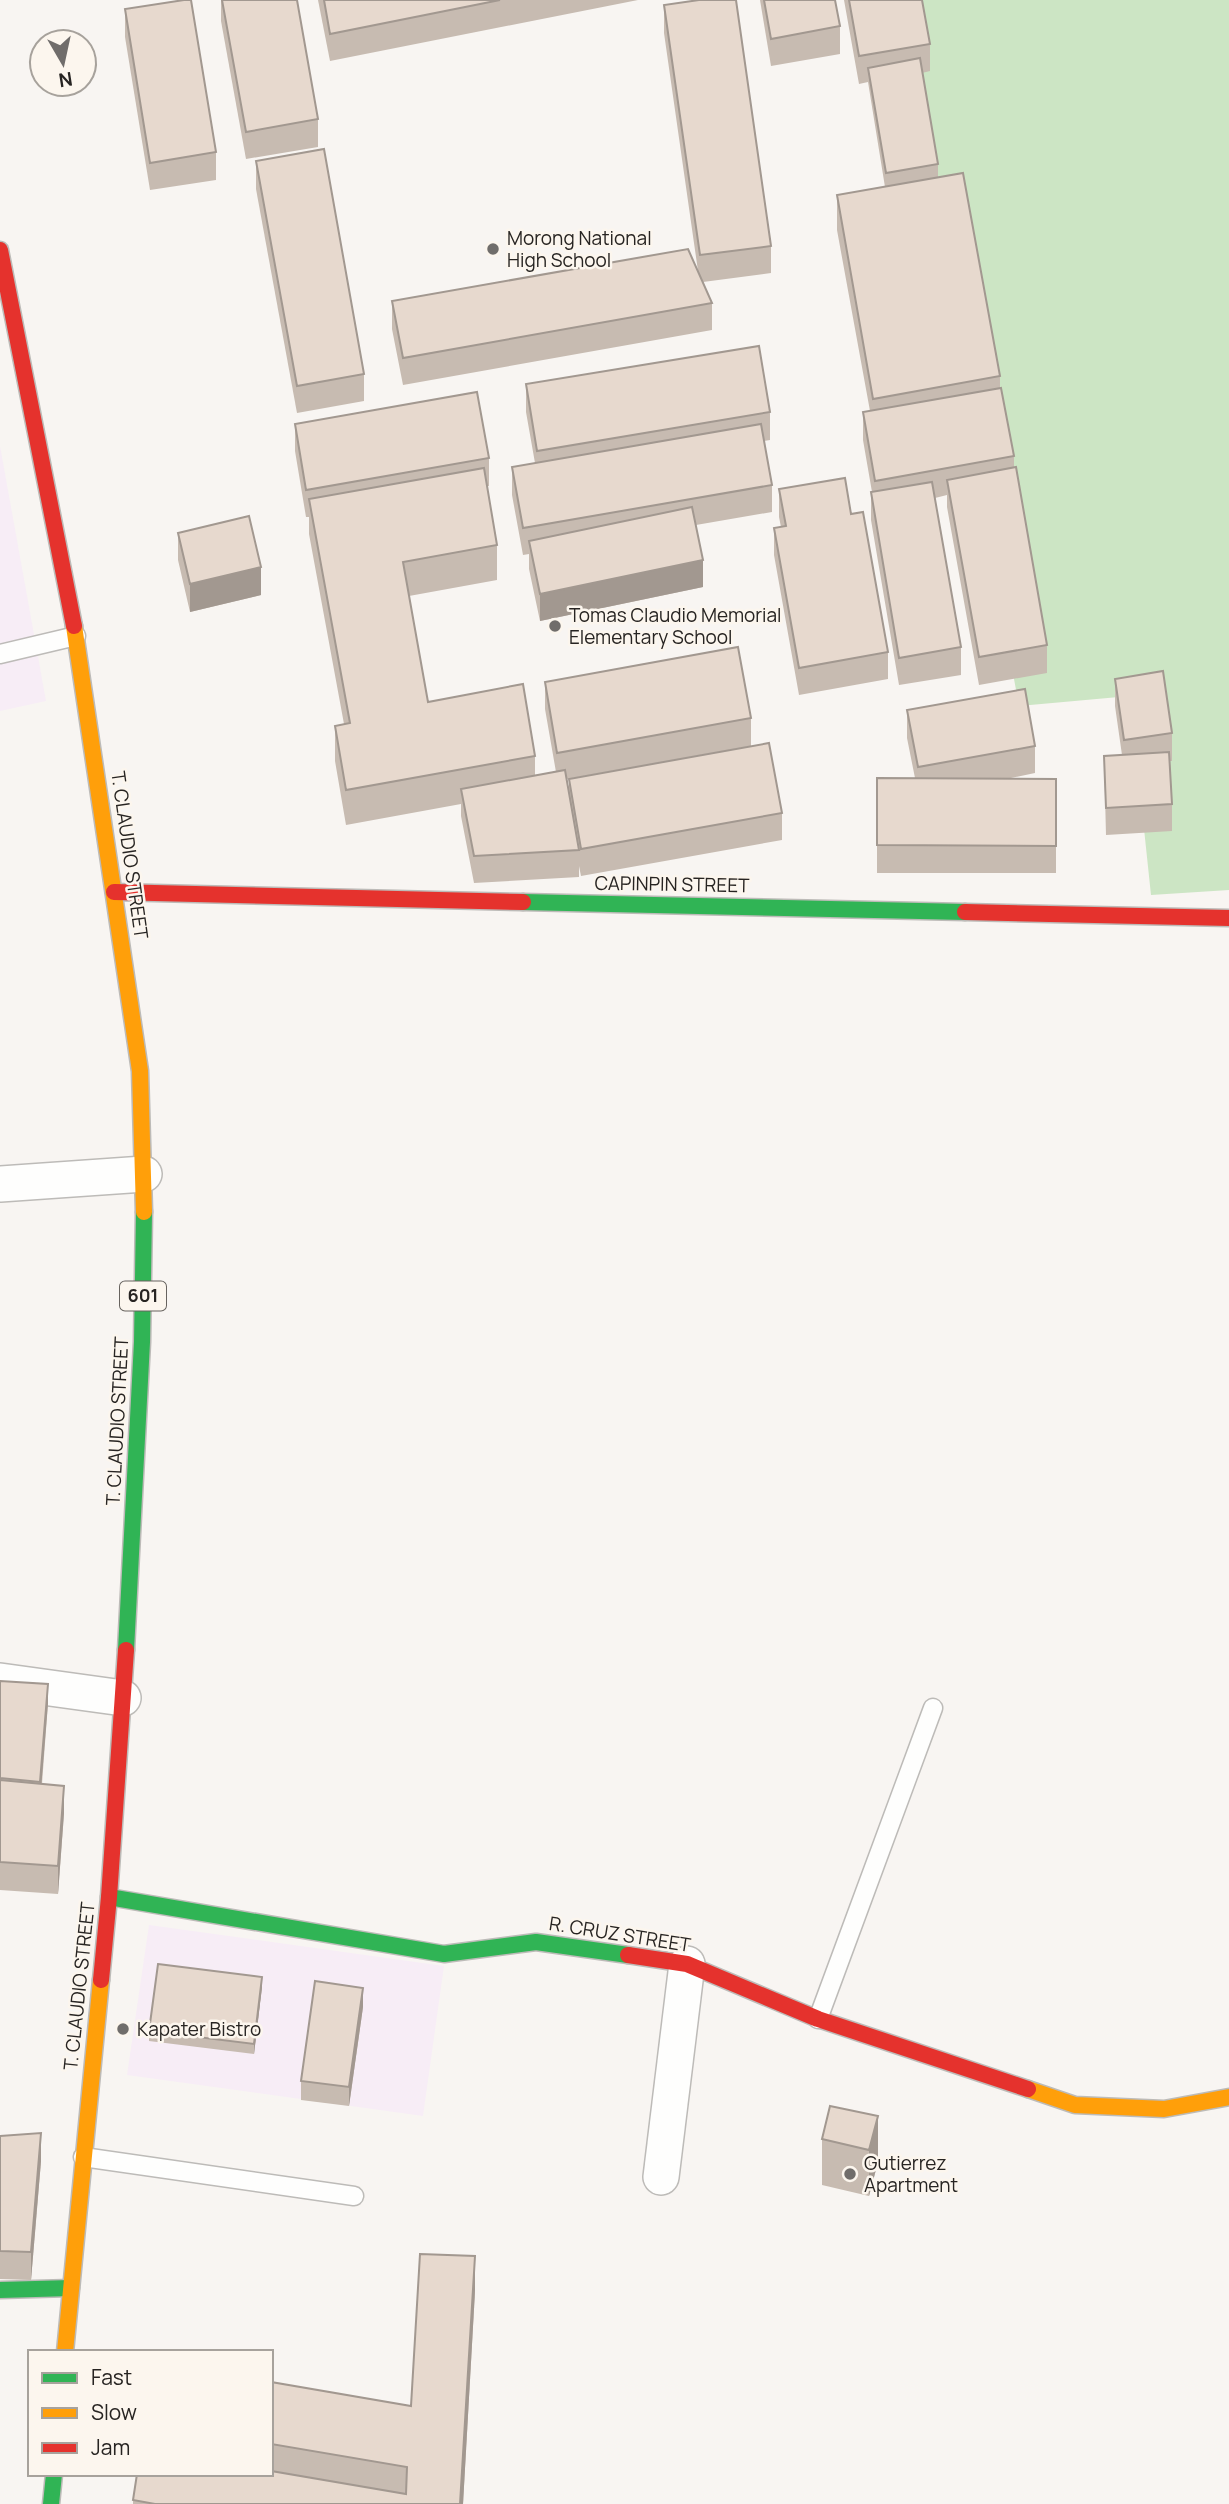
<svg xmlns="http://www.w3.org/2000/svg" width="1229" height="2504" viewBox="0 0 1229 2504" font-family="Manrope,sans-serif">
<rect width="100%" height="100%" fill="#f8f5f2"/>
<!-- commercial -->
<g fill="#f7edf6">
<polygon points="0,446 46,701 0,711"/>
<polygon points="149,1925 444,1966 423,2116 127,2075"/>
</g>
<!-- green -->
<polygon fill="#cce5c4" points="896,0 1229,0 1229,890 1151,895 1130,696 1019,706 965,414"/>
<g fill="none" stroke-linecap="round" stroke-linejoin="round">
<defs>
<g id="lane">
<polyline points="0,654 76,636"/>
<polyline points="818,2019 933,1708"/>
<polyline points="83,2157 354,2196"/>
</g>
<g id="street">
<polyline points="0,1184 144,1174"/>
<polyline points="0,1681 123,1698"/>
<polyline points="661,2177 687,1964"/>
</g>
<g id="fast">
<polyline points="523,902 965,912"/>
<polyline points="126,1650 142,1342 144,1212"/>
<polyline points="109,1897 444,1954 536,1942 628,1955"/>
<polyline points="0,2290 71,2288"/>
<polyline points="51,2504 54,2474"/>
</g>
<g id="slow">
<polyline points="74,626 140,1071 144,1212"/>
<polyline points="1028,2089 1075,2105 1164,2109 1229,2097"/>
<polyline points="65,2352 101,1980"/>
</g>
<g id="jam">
<polyline points="0,250 74,626"/>
<polyline points="114,892 523,902"/>
<polyline points="965,912 1229,918"/>
<polyline points="628,1955 687,1964 818,2019 1028,2089"/>
<polyline points="101,1980 109,1897 126,1650"/>
</g>
</defs>
<!-- lane casing -->
<use href="#lane" stroke="#bdbbb8" stroke-width="21"/>
<!-- street casing -->
<use href="#street" stroke="#bdbbb8" stroke-width="38"/>
<!-- fast casing -->
<use href="#fast" stroke="#bdbbb8" stroke-width="19"/>
<!-- slow casing -->
<use href="#slow" stroke="#bdbbb8" stroke-width="19"/>
<!-- jam casing -->
<use href="#jam" stroke="#bdbbb8" stroke-width="19"/>
<!-- lane -->
<use href="#lane" stroke="#fefefd" stroke-width="18"/>
<!-- street -->
<use href="#street" stroke="#fefefd" stroke-width="35"/>
<!-- fast -->
<use href="#fast" stroke="#30b455" stroke-width="16"/>
<!-- slow -->
<use href="#slow" stroke="#ff9f0a" stroke-width="16"/>
<!-- jam -->
<use href="#jam" stroke="#e5322d" stroke-width="16"/>
</g>
<!-- wall -->
<g fill="#c7bbb1">
<polygon points="221,0 297,0 318,119 318,147 246,159 221,21"/>
<polygon points="318,0 638,0 330,61"/>
<polygon points="760,0 835,0 840,26 840,54 771,66"/>
<polygon points="844,0 922,0 930,44 930,71 922,73 938,164 938,177 1000,376 1000,388 1014,456 1014,468 1047,645 1047,673 979,685 947,507 947,495 935,498 961,647 961,675 899,685 871,520 871,492 872,492 863,440 863,412 870,411 837,230 837,195 885,187 868,82 859,84"/>
<polygon points="664,5 771,246 771,273 703,282 712,303 712,330 403,385 392,329 392,301 698,271 664,33"/>
<polygon points="125,9 216,152 216,180 150,190 125,37"/>
<polygon points="256,161 364,374 364,401 297,413 256,189"/>
<polygon points="526,384 770,412 770,440 764,441 772,485 772,512 696,525 703,587 540,621 529,569 529,554 523,555 512,495 512,467 535,463 526,412"/>
<polygon points="295,424 489,458 489,486 487,486 497,545 497,580 409,596 428,702 535,756 535,775 556,772 545,709 545,682 751,718 751,746 567,779 569,790 569,779 782,813 782,840 581,876 579,866 579,877 474,883 461,816 461,804 346,825 335,761 335,726 344,724 309,534 309,517 306,517 295,451"/>
<polygon points="779,489 851,514 888,652 888,679 799,695 774,555 774,528 781,527 779,517"/>
<polygon points="178,533 261,595 190,612 178,560"/>
<polygon points="1115,679 1172,733 1172,761 1170,761 1172,804 1172,831 1106,835 1104,756 1122,755 1115,706"/>
<polygon points="907,710 1035,746 1035,773 1006,779 1056,779 1056,873 877,873 877,778 915,778 907,738"/>
<polygon points="0,1681 48,1703 42,1784 64,1813 58,1894 0,1890"/>
<polygon points="262,1987 254,2054 149,2041 149,2031"/>
<polygon points="363,2007 349,2106 301,2100 301,2081"/>
<polygon points="878,2116 878,2162 869,2196 822,2185 822,2139"/>
<polygon points="0,2136 41,2161 31,2280 0,2279"/>
<polygon points="475,2291 463,2504 133,2504 133,2500 271,2474 271,2382 411,2406"/>
</g>
<!-- shaded-wall -->
<g fill="#a29890">
<polygon points="703,560 703,587 540,621 540,594"/>
<polygon points="261,567 261,595 190,612 190,584"/>
<polygon points="48,1684 48,1703 40,1801 40,1782"/>
<polygon points="64,1786 64,1813 58,1894 58,1866"/>
<polygon points="262,1977 262,1987 254,2054 254,2044"/>
<polygon points="363,1988 363,2007 349,2106 349,2087"/>
<polygon points="878,2116 878,2162 869,2196 869,2150"/>
<polygon points="41,2133 41,2161 31,2280 31,2252"/>
<polygon points="475,2256 475,2291 463,2504 460,2504"/>
</g>
<!-- building -->
<g fill="#e7d9ce" stroke="#a29890" stroke-width="2">
<polygon points="184,0 191,0 216,152 150,163 125,9"/>
<polygon points="222,0 297,0 318,119 246,132"/>
<polygon points="324,0 500,0 330,34"/>
<polygon points="699,0 736,0 771,246 700,255 664,5"/>
<polygon points="764,0 835,0 840,26 771,39"/>
<polygon points="849,0 922,0 930,44 859,56"/>
<polygon points="920,58 938,164 886,173 868,68"/>
<polygon points="324,149 364,374 297,386 256,161"/>
<polygon points="963,173 1000,376 873,399 837,195"/>
<polygon points="688,249 712,303 403,358 392,301"/>
<polygon points="759,346 770,412 537,451 526,384"/>
<polygon points="1001,388 1014,456 875,481 863,412"/>
<polygon points="477,392 489,458 306,490 295,424"/>
<polygon points="761,424 772,485 523,528 512,467"/>
<polygon points="1016,467 1047,645 979,657 947,480"/>
<polygon points="484,468 497,545 403,562 428,702 523,684 535,756 346,790 335,726 350,723 309,499"/>
<polygon points="845,478 851,514 863,512 888,652 799,668 774,528 786,526 779,489"/>
<polygon points="932,482 961,647 899,658 871,492"/>
<polygon points="692,507 703,560 540,594 529,541"/>
<polygon points="249,516 261,567 190,584 178,533"/>
<polygon points="738,647 751,718 557,753 545,682"/>
<polygon points="1163,671 1172,733 1124,740 1115,679"/>
<polygon points="1025,689 1035,746 918,767 907,710"/>
<polygon points="769,743 782,813 581,849 569,779"/>
<polygon points="1169,752 1172,804 1106,808 1104,756"/>
<polygon points="565,770 579,850 474,856 461,789"/>
<polygon points="877,778 1056,779 1056,846 877,845"/>
<polygon points="0,1681 48,1684 40,1782 0,1778"/>
<polygon points="0,1780 64,1786 58,1866 0,1862"/>
<polygon points="158,1964 262,1977 254,2044 149,2031"/>
<polygon points="315,1981 363,1988 349,2087 301,2081"/>
<polygon points="830,2106 878,2116 869,2150 822,2139"/>
<polygon points="41,2133 31,2252 0,2251 0,2136"/>
<polygon points="420,2254 475,2256 460,2504 155,2504 133,2500 137,2474 271,2474 271,2471 406,2494 407,2467 271,2444 271,2382 411,2406"/>
</g>
<!-- markers -->
<g fill="#706d6b" stroke="#fcf6ee" stroke-width="2.5">
<circle cx="493" cy="249" r="7"/>
<circle cx="555" cy="626" r="7"/>
<circle cx="123" cy="2029" r="7"/>
<circle cx="850" cy="2174" r="7"/>
</g>
<g text-anchor="middle" stroke-width="5" stroke-linejoin="round" paint-order="stroke">
<!-- shield labels -->
<rect fill="#fcf6ee" stroke="#67635f" stroke-width="2" x="120" y="1281.5" width="46" height="29" rx="5"/>
<g font-size="18" font-weight="bold" fill="#272422">
<text x="143" y="1302">601</text>
</g>
<!-- poi labels -->
<g font-size="19" fill="#272422" stroke="#fcf6ee" text-anchor="start">
<text x="507" y="245">Morong National<tspan x="507" dy="22">High School</tspan></text>
<text x="569" y="622">Tomas Claudio Memorial<tspan x="569" dy="22">Elementary School</tspan></text>
<text x="137" y="2036">Kapater Bistro</text>
<text x="864" y="2170">Gutierrez<tspan x="864" dy="22">Apartment</tspan></text>
</g>
<!-- street labels -->
<g font-size="19" fill="#272422" stroke="#fcf6ee">
<text transform="translate(130 855) rotate(82)" y="7">T. CLAUDIO STREET</text>
<text transform="translate(672 884) rotate(1)" y="7">CAPINPIN STREET</text>
<text transform="translate(117 1421) rotate(-87)" y="7">T. CLAUDIO STREET</text>
<text transform="translate(620 1934) rotate(9)" y="7">R. CRUZ STREET</text>
<text transform="translate(79 1986) rotate(-84)" y="7">T. CLAUDIO STREET</text>
</g>
</g>
<!-- legend -->
<rect x="28" y="2350" width="245" height="126" fill="#fcf6ee" stroke="#a7a29c" stroke-width="2"/>
<rect x="42" y="2373" width="35" height="10" fill="#30b455" stroke="#a7a29c" stroke-width="2"/>
<text x="91" y="2385" font-size="21" fill="#272422">Fast</text>
<rect x="42" y="2408" width="35" height="10" fill="#ff9f0a" stroke="#a7a29c" stroke-width="2"/>
<text x="91" y="2420" font-size="21" fill="#272422">Slow</text>
<rect x="42" y="2443" width="35" height="10" fill="#e5322d" stroke="#a7a29c" stroke-width="2"/>
<text x="91" y="2455" font-size="21" fill="#272422">Jam</text>
<!-- north arrow -->
<g transform="translate(63 63) rotate(171)"><circle r="33" fill="#fcf6ee" stroke="#a7a29c" stroke-width="2"/>
<path d="M0-5L12 26L0 18L-12 26Z" fill="#706d6b"/>
<text y="-10" font-size="19" font-weight="bold" text-anchor="middle" fill="#272422">N</text>
</g>
</svg>
